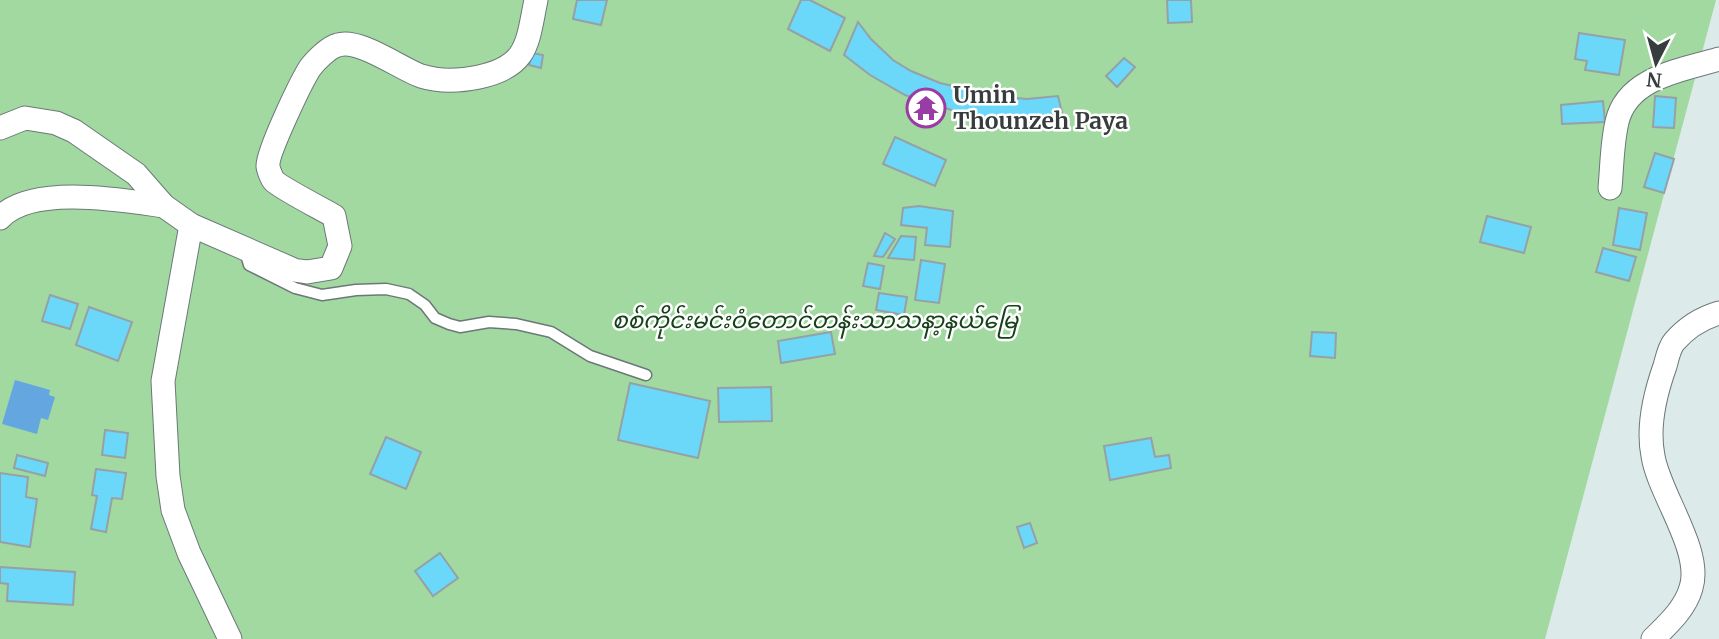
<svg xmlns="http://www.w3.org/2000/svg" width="1719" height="639" viewBox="0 0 1719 639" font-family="Merriweather,'Noto Sans Myanmar',serif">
<rect width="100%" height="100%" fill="#dceae9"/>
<!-- park -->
<polygon fill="#a1d9a1" points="0,0 1716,0 1545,639 0,639"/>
<!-- water -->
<polygon fill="#63a6e0" points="15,380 50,390 49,395 55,397 48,420 41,418 37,434 2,424"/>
<!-- building -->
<g fill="#6bd7f9" stroke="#95a1a5" stroke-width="2">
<polygon points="577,0 607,0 601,25 573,19"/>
<polygon points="801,0 810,0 845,18 830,51 788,29"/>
<polygon points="1167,0 1191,0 1192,22 1168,23"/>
<polygon points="858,22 871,39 893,60 911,71 940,83 997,96 1027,99 1058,96 1064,121 1040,124 967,115 905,95 870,75 844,55"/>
<polygon points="1579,33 1625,40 1619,75 1585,70 1587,61 1575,59"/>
<polygon points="532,53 543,55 541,68 529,65"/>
<polygon points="1124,58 1135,67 1117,87 1106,76"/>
<polygon points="1655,96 1676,98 1674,128 1653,127"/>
<polygon points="1603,101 1605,122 1562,124 1561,105"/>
<polygon points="895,137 946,160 935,186 883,164"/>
<polygon points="1655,153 1674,159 1664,193 1644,187"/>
<polygon points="919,206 953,211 950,247 925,245 927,228 901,225 903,208"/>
<polygon points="1619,208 1647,213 1640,250 1613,245"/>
<polygon points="1487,216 1531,227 1524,253 1480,242"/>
<polygon points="885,233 895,239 883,257 874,256"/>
<polygon points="901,236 916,237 914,260 888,258"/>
<polygon points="1603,248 1636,257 1629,281 1596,272"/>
<polygon points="921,260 945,264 939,303 915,300"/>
<polygon points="868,263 884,266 880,289 863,286"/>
<polygon points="879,293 907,297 904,315 876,310"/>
<polygon points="50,295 78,304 70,329 42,321"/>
<polygon points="89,307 132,322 118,361 76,345"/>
<polygon points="831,332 835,354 781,363 778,341"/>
<polygon points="1312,332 1336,333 1335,358 1310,356"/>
<polygon points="630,383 710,401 698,458 618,440"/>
<polygon points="771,387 772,421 719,422 718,388"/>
<polygon points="105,430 128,433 125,458 102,455"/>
<polygon points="386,437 421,452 406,489 370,474"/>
<polygon points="1151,438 1155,457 1169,455 1171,468 1110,480 1104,446"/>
<polygon points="17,455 48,463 45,476 14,468"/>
<polygon points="96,469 126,473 122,499 112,498 106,532 91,529 97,496 92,495"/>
<polygon points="0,473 28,477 26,497 37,499 30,547 0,542"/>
<polygon points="1030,523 1037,543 1024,548 1017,527"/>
<polygon points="440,553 458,578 433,596 415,571"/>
<polygon points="0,567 75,572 73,605 7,601 8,584 0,583"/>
</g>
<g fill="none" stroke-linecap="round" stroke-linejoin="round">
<defs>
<polyline id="lane" points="245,251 249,265 295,288 322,295 356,290 386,289 409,294 425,305 435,318 449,324 460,327 489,322 516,324 551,332 590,356 646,375"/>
<g id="street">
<path d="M 0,128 L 25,118 L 56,123 L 74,131 L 136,174 L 164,206 L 191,225 L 294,270 L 307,272 L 331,268 L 340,246 L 334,216 C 322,209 281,188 274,181 C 272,179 268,169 268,166 C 267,153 301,82 310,68 C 315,61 329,47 338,45 C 359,38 401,69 421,76 C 440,82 460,81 479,77 C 529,66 527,43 536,0"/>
<path d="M 1610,188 C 1612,166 1612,143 1617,122 C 1627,77 1682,70 1719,59"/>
<path d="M 0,218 C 31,184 122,200 164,206"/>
<polyline points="191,225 163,381 168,476 173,510 189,553 230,639"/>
<path d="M 1653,639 C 1668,624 1685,609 1691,588 C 1703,551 1659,494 1653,456 C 1647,426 1655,394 1665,366 C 1667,359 1669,348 1674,342 C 1686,328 1702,318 1719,313"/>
</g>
</defs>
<!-- lane casing -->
<use href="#lane" stroke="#6c7878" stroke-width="13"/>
<!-- street casing -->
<use href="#street" stroke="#6c7878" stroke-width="25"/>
<!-- lane -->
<use href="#lane" stroke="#fff" stroke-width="10"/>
<!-- street -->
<use href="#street" stroke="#fff" stroke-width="23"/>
</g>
<!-- icons -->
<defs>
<symbol id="temple-ring" viewBox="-11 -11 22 22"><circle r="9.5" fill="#fff" stroke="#9a3ca5" stroke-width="1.5"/><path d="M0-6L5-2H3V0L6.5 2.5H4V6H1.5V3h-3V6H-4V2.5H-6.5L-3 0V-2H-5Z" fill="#9a3ca5"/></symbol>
</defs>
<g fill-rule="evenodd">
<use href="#temple-ring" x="904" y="86" width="44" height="44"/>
</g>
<g text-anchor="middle" stroke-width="5" stroke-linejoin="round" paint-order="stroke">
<!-- poi labels -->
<g font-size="23" font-weight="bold" fill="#373d3d" stroke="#fff" text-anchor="start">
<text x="953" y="103">Umin<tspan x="953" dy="26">Thounzeh Paya</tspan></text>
</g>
<!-- park labels -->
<g font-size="23" font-style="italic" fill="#154118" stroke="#fff">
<text x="815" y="328">စစ်ကိုင်းမင်းဝံတောင်တန်းသာသနာ့နယ်မြေ</text>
</g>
</g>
<!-- north arrow -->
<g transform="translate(1656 63) rotate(186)" stroke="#ffffff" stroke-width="5" paint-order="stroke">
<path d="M0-5L12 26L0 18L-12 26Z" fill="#373d3d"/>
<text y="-10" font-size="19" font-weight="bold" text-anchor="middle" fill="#373d3d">N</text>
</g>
</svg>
